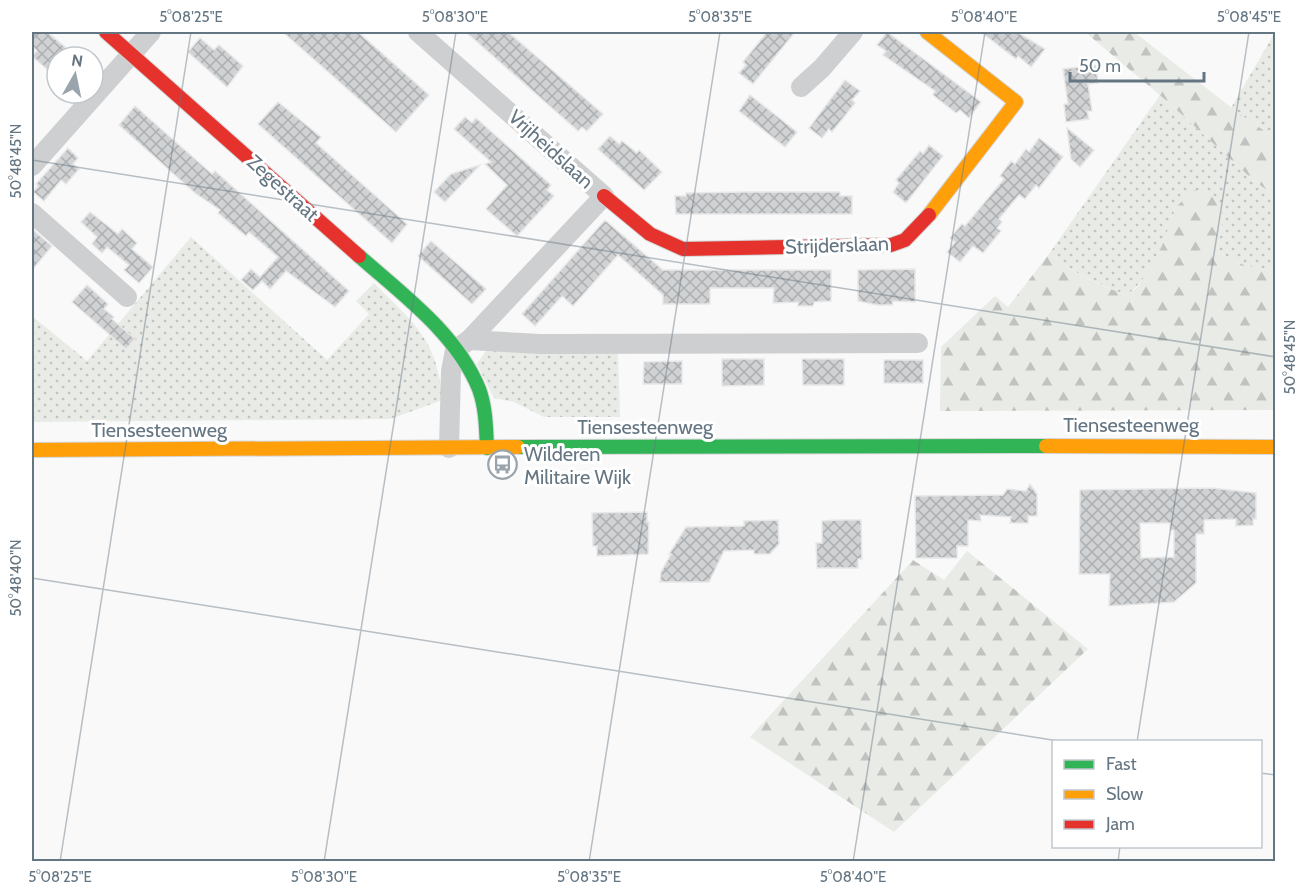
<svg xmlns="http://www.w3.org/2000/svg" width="1307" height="893" viewBox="0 0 1307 893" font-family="Cabin,sans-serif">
<defs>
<pattern id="grass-dots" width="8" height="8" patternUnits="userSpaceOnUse" patternTransform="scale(1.5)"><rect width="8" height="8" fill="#e8ebe6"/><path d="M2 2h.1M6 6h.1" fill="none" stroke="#c0c3c0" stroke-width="1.8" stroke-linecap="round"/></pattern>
<pattern id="forest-firs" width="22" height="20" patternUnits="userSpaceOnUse" patternTransform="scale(1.5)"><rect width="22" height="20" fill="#e8ebe6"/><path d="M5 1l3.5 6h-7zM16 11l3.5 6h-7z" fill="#c0c3c0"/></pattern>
<pattern id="building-cross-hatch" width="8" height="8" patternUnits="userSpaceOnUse" patternTransform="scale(1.5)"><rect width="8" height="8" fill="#d0d2d3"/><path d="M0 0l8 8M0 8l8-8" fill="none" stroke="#acafb1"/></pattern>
</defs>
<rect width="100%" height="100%" fill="#f9f9f9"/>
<!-- grass -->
<g fill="url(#grass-dots)">
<polygon points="1275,32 1275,138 1231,108"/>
<path d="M 1160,95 L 1253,180 L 1275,196 L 1275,270 L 1246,266 L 1218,252 L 1223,215 L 1176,207 C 1165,237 1154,277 1126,295 C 1099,284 1071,272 1049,254 Z"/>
<path d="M 191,237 L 327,360 L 369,314 L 356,301 L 374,283 C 412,322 436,337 442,395 L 440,401 L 390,419 L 32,422 L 32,316 L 87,361 Z"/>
<polygon points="487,349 618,351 620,417 544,417 514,402 494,398 477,364"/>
</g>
<!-- forest -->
<g fill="url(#forest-firs)">
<polygon points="1085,32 1134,32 1241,115 1275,138 1275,196 1253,180 1168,102"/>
<path d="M 1194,190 L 1213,195 L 1223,215 L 1218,252 L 1246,266 L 1275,270 L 1275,410 L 940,411 L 941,347 L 995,296 L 1008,307 L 1049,254 C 1071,272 1099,285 1126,295 L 1138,287 L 1161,248 L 1176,207 Z"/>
<polygon points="967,551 1088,649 894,832 750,737 913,560 944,580"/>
</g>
<!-- building -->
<g fill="url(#building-cross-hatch)" stroke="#e8e8e8" stroke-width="1.5" fill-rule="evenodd">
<polygon points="32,32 47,32 77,57 57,57 57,78 32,56 37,51 32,46"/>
<polygon points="283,32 358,32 429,95 396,132"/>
<polygon points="466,32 508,32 603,114 587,131 582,127 578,131"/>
<polygon points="767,32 795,32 753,84 739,73 746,65 743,62"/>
<polygon points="887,32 981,102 969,118 960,110 956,113 933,95 935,91 883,55 886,51 877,45"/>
<polygon points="981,32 1017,32 1045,49 1031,67 1018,56 1016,59"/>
<polygon points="200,38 214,50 219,45 243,66 227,87 188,52"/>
<polygon points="1096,65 1098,83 1088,84 1092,111 1087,111 1089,119 1066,122 1064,104 1068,104 1063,69"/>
<polygon points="845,80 860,91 852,100 855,103 832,132 829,129 822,138 809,128"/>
<polygon points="750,95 797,132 785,147 739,111"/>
<polygon points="278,102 321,137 316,143 407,224 392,243 258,124"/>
<polygon points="135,106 212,174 215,171 349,291 335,307 286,271 270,289 262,281 253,290 241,280 251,269 260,277 278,257 249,232 246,236 224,218 218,213 220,210 195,193 119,125"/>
<polygon points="465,117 472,123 476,118 551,185 547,190 554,196 517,236 486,209 507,185 485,164 491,162 454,129"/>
<polygon points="1067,128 1094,150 1080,167 1071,159"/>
<polygon points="610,136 619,144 622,141 637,153 639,150 662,172 644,190 598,149"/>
<polygon points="1039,138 1063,157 1039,188 1036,185 1025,199 1019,195 999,219 1002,222 997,228 1001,231 983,253 973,246 960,262 947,252 955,242 950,238 962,224 965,226 1004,179 1000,176 1011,161 1015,164 1026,149 1029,152"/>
<polygon points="929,145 943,156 906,203 893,192 899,183 896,180 920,151 923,154"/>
<polygon points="68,148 78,158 73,164 79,169 66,184 61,180 44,201 33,192 38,186 36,184"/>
<polygon points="480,165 445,202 434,192 451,174"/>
<polygon points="745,192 840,192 840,196 852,196 852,214 676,214 675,196 686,196 686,193"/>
<polygon points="90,212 118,234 122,229 137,243 132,249 153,267 139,283 124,270 129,265 107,247 102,253 92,244 97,237 81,222"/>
<polygon points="605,220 663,270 831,270 831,301 814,302 813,306 798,306 798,302 773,303 774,288 710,288 710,304 663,304 663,295 618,255 573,306 562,296 535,326 522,314"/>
<polygon points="32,229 52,246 32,270"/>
<polygon points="431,241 486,289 472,304 418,256"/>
<polygon points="915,269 915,302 893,301 892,305 877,305 858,301 858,270"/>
<polygon points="87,285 108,304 104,309 114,317 112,319 135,339 126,349 72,302"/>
<polygon points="722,359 764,359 764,385 722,386"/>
<polygon points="802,359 844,359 844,385 803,385"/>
<rect x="884" y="360" width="39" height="23"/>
<polygon points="682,361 682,384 643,384 644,362"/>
<polygon points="1030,484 1037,494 1037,516 1028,516 1028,523 1010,523 1011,517 980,515 981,521 968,520 968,546 957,546 957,558 916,558 915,496 1003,495 1007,489 1026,491"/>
<path d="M 1212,488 L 1256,493 L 1256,519 L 1253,519 L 1253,525 L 1236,526 L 1236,519 L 1204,520 L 1204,534 L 1196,534 L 1196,583 L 1174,602 L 1109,606 L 1110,574 L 1079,574 L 1080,490 ZM 1140,523 L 1170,523 L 1170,530 L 1174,530 L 1174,557 L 1141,558 Z"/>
<polygon points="647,512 647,522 649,522 648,554 597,556 597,546 593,546 592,513"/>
<polygon points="778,520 779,544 770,554 754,554 754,550 724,551 709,582 660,582 661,572 671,554 669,554 686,527 744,526 744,521"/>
<polygon points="837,520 861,520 862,559 858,559 858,568 817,568 816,543 822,543 822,521"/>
</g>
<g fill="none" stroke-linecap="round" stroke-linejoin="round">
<defs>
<g id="fast">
<path d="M 359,256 C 402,294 457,334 479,389 C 486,408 486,428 487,448"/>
<polyline points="518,447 1046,446"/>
</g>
<g id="slow">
<polyline points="927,32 1016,102 929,215"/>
<polyline points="1046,446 1276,447"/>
<polyline points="32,450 518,447"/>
</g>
<g id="jam">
<polyline points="106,32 359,256"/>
<polyline points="604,196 650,234 683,249 891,245 905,240 929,215"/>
</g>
</defs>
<!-- fast casing -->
<use href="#fast" stroke="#d5d6d7" stroke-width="16"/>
<!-- slow casing -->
<use href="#slow" stroke="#d5d6d7" stroke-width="16"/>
<!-- jam casing -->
<use href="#jam" stroke="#d5d6d7" stroke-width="16"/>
<!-- street -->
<g stroke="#cecfd0" stroke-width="20">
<polyline points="418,32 604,196 469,340 455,350 451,371 449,448"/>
<polyline points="801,87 822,68 853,32"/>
<polyline points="32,166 151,32"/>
<polyline points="32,213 127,297"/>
<polyline points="469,340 540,344 918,343"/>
</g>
<!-- fast -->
<use href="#fast" stroke="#30b455" stroke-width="14"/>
<!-- slow -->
<use href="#slow" stroke="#ff9f0a" stroke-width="14"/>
<!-- jam -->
<use href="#jam" stroke="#e5322d" stroke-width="14"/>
</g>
<!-- ticks -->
<path fill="none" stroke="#657683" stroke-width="1.5" stroke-opacity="0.45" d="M 32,160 L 1276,357M 32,578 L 1065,742M 1137,742 L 1249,32M 1260,773 L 1276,775M 60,862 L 191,32M 324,862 L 456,32M 589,862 L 720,32M 853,862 L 985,32M 1118,862 L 1120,846"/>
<!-- icons -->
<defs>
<symbol id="bus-ring" viewBox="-11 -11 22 22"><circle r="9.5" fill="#fff" stroke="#99a4ac" stroke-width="1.5"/><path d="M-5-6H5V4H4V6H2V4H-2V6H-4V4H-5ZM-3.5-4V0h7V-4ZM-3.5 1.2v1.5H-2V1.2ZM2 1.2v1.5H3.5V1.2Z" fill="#99a4ac"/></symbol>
</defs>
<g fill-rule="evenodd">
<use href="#bus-ring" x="486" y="448" width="33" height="33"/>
</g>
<g text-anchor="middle" stroke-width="6" stroke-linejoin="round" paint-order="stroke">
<!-- street labels -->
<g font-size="20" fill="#657683" stroke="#fff">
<text transform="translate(551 149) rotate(42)" y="7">Vrijheidslaan</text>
<text transform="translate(283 188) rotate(42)" y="7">Zegestraat</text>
<text transform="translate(837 245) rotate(-2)" y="7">Strijderslaan</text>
<text x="1131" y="432">Tiensesteenweg</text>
<text x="645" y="434">Tiensesteenweg</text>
<text x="159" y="437">Tiensesteenweg</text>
</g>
<!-- poi labels -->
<g font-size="20" fill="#657683" stroke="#fff" text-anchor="start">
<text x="524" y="461">Wilderen<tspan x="524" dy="23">Militaire Wijk</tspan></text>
</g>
</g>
<!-- border -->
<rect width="1307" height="893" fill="none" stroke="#ffffff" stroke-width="66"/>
<!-- legend -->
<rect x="1052" y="740" width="210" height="108" fill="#ffffff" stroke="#c1c8cd" stroke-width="1.5"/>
<rect x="1064" y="760" width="30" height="9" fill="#30b455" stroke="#c1c8cd" stroke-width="1.5"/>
<text x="1106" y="770" font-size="18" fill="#657683">Fast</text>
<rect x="1064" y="790" width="30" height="9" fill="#ff9f0a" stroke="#c1c8cd" stroke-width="1.5"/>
<text x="1106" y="800" font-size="18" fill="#657683">Slow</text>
<rect x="1064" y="820" width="30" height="9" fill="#e5322d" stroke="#c1c8cd" stroke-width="1.5"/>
<text x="1106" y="830" font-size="18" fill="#657683">Jam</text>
<!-- north arrow -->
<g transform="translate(75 75) rotate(9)"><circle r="28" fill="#ffffff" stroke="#c1c8cd" stroke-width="1.5"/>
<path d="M0-4.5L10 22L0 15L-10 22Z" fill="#99a4ac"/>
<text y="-9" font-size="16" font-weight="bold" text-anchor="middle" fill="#657683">N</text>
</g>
<!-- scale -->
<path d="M1070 72v9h134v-9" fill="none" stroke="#657683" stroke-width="3"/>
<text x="1079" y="72" font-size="18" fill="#657683" stroke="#ffffff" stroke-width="4.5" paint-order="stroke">50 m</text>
<rect x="33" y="33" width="1241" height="827" fill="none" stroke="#657683" stroke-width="2"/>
<g font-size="15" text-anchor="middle" fill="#657683">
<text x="191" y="22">5°08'25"E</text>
<text x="455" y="22">5°08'30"E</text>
<text x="720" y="22">5°08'35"E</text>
<text x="984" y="22">5°08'40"E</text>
<text x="1249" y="22">5°08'45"E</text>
<text transform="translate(16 161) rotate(-90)" y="5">50°48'45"N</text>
<text transform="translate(1290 357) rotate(-90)" y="5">50°48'45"N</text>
<text transform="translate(16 578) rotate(-90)" y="5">50°48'40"N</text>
<text x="60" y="882">5°08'25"E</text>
<text x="324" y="882">5°08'30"E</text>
<text x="589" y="882">5°08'35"E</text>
<text x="853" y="882">5°08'40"E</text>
</g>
</svg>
